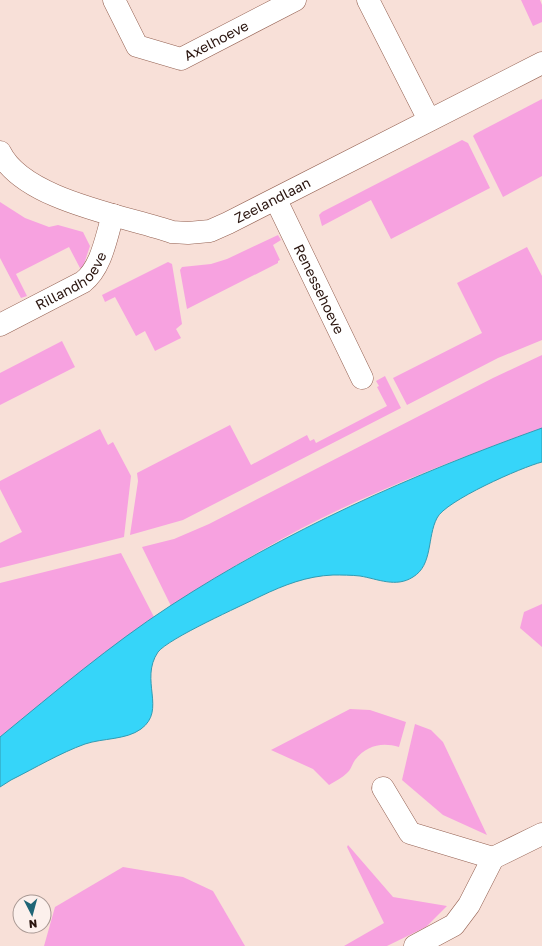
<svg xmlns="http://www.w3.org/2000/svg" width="542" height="946" viewBox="0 0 542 946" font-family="'Golos Text',sans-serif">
<rect width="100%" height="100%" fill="#f8e0d8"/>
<!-- green -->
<g fill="#f7a2e0">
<polygon points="521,0 540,0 542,5 542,22 533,26"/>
<polygon points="542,99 542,176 503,197 473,136 475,134"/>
<polygon points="462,140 468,143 490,188 391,239 371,200 322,226 319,215 322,212"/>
<polygon points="0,202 25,218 49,227 58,225 83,232 90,246 83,267 80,268 69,247 16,274 27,296 21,298 0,258"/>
<polygon points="278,235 281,240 273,245 280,260 278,261 278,263 187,309 180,270 182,267 211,264 227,259"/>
<polygon points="527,247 542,276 542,340 498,358 407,405 393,378 482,333 457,283"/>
<polygon points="168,262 172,264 182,324 176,329 181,338 155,351 145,331 136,336 115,297 105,302 102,295"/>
<polygon points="62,341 75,367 0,405 0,373"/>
<path d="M 542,355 L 542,428 C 448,462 350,499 264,549 C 232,567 202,587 171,606 L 142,547 L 174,539 L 209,524 L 493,378 Z"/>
<polygon points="385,376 401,408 183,520 130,535 138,481 137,473 230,425 251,465 307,435 310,441 314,439 316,443 387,406 377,387 379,386 376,381"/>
<polygon points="100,429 108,445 113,442 131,476 124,537 0,568 0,543 22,532 0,489 0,481"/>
<polygon points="121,553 154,617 75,676 0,737 0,583"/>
<polygon points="542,604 542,647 520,628 524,612"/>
<path d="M 350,709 L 370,710 L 406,722 L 399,747 C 382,742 367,745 355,760 C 352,764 351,770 347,773 C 342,778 335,781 329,785 L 313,769 L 271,750 Z"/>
<polygon points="415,724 431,730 443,742 487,835 443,815 402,780"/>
<polygon points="348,845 393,897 447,906 426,927 387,946 344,946 384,923 347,847"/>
<polygon points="123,867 183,877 213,891 245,946 44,946 55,907"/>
</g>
<!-- water -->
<path fill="#36d5f9" stroke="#329bb2" d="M 542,428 L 542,462 C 522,467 445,501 437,518 C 427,537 433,565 413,577 C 396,588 378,579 360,576 C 351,575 342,575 333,575 C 307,576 284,585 261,596 C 241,606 169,638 158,652 C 139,680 167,710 141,729 C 126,740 103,738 85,744 C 60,753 35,768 11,780 L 0,787 L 0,737 C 55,692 110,645 170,606 C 287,530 411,475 542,428 Z"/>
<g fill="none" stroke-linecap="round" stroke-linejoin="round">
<defs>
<g id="minor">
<path id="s1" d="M 114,0 L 137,46 L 181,59 L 295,0"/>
<polyline points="368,0 429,120"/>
<path id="s2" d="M 0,152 C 23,200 125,216 172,232 L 188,233 L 210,231 L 228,223 L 542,63"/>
<path id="s3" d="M 276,200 L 362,378"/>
<path id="s4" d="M 0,325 L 83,282 C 102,267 106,237 113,215"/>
<polyline points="383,788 410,833 493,858"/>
<polyline points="415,946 454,925 469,905 493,858 542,834"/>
</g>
</defs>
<!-- minor casing -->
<use href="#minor" stroke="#946152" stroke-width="23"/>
<!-- minor -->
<use href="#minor" stroke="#fff" stroke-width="22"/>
</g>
<g text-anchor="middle" stroke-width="3" stroke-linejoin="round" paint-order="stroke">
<!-- street labels -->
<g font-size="14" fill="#29140e" stroke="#fcf0ec">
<text dy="5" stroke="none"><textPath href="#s1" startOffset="137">Axelhoeve</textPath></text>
<text dy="5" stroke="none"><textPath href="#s2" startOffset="302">Zeelandlaan</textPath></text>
<text dy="5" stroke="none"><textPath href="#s4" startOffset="85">Rillandhoeve</textPath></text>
<text dy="5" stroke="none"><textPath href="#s3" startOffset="99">Renessehoeve</textPath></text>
</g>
</g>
<!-- north arrow -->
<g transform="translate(32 914) rotate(174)"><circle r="19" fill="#fcf0ec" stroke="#a89893"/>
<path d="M0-3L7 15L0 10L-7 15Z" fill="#1f6576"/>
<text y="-6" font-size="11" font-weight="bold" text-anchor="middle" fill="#29140e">N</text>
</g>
</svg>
